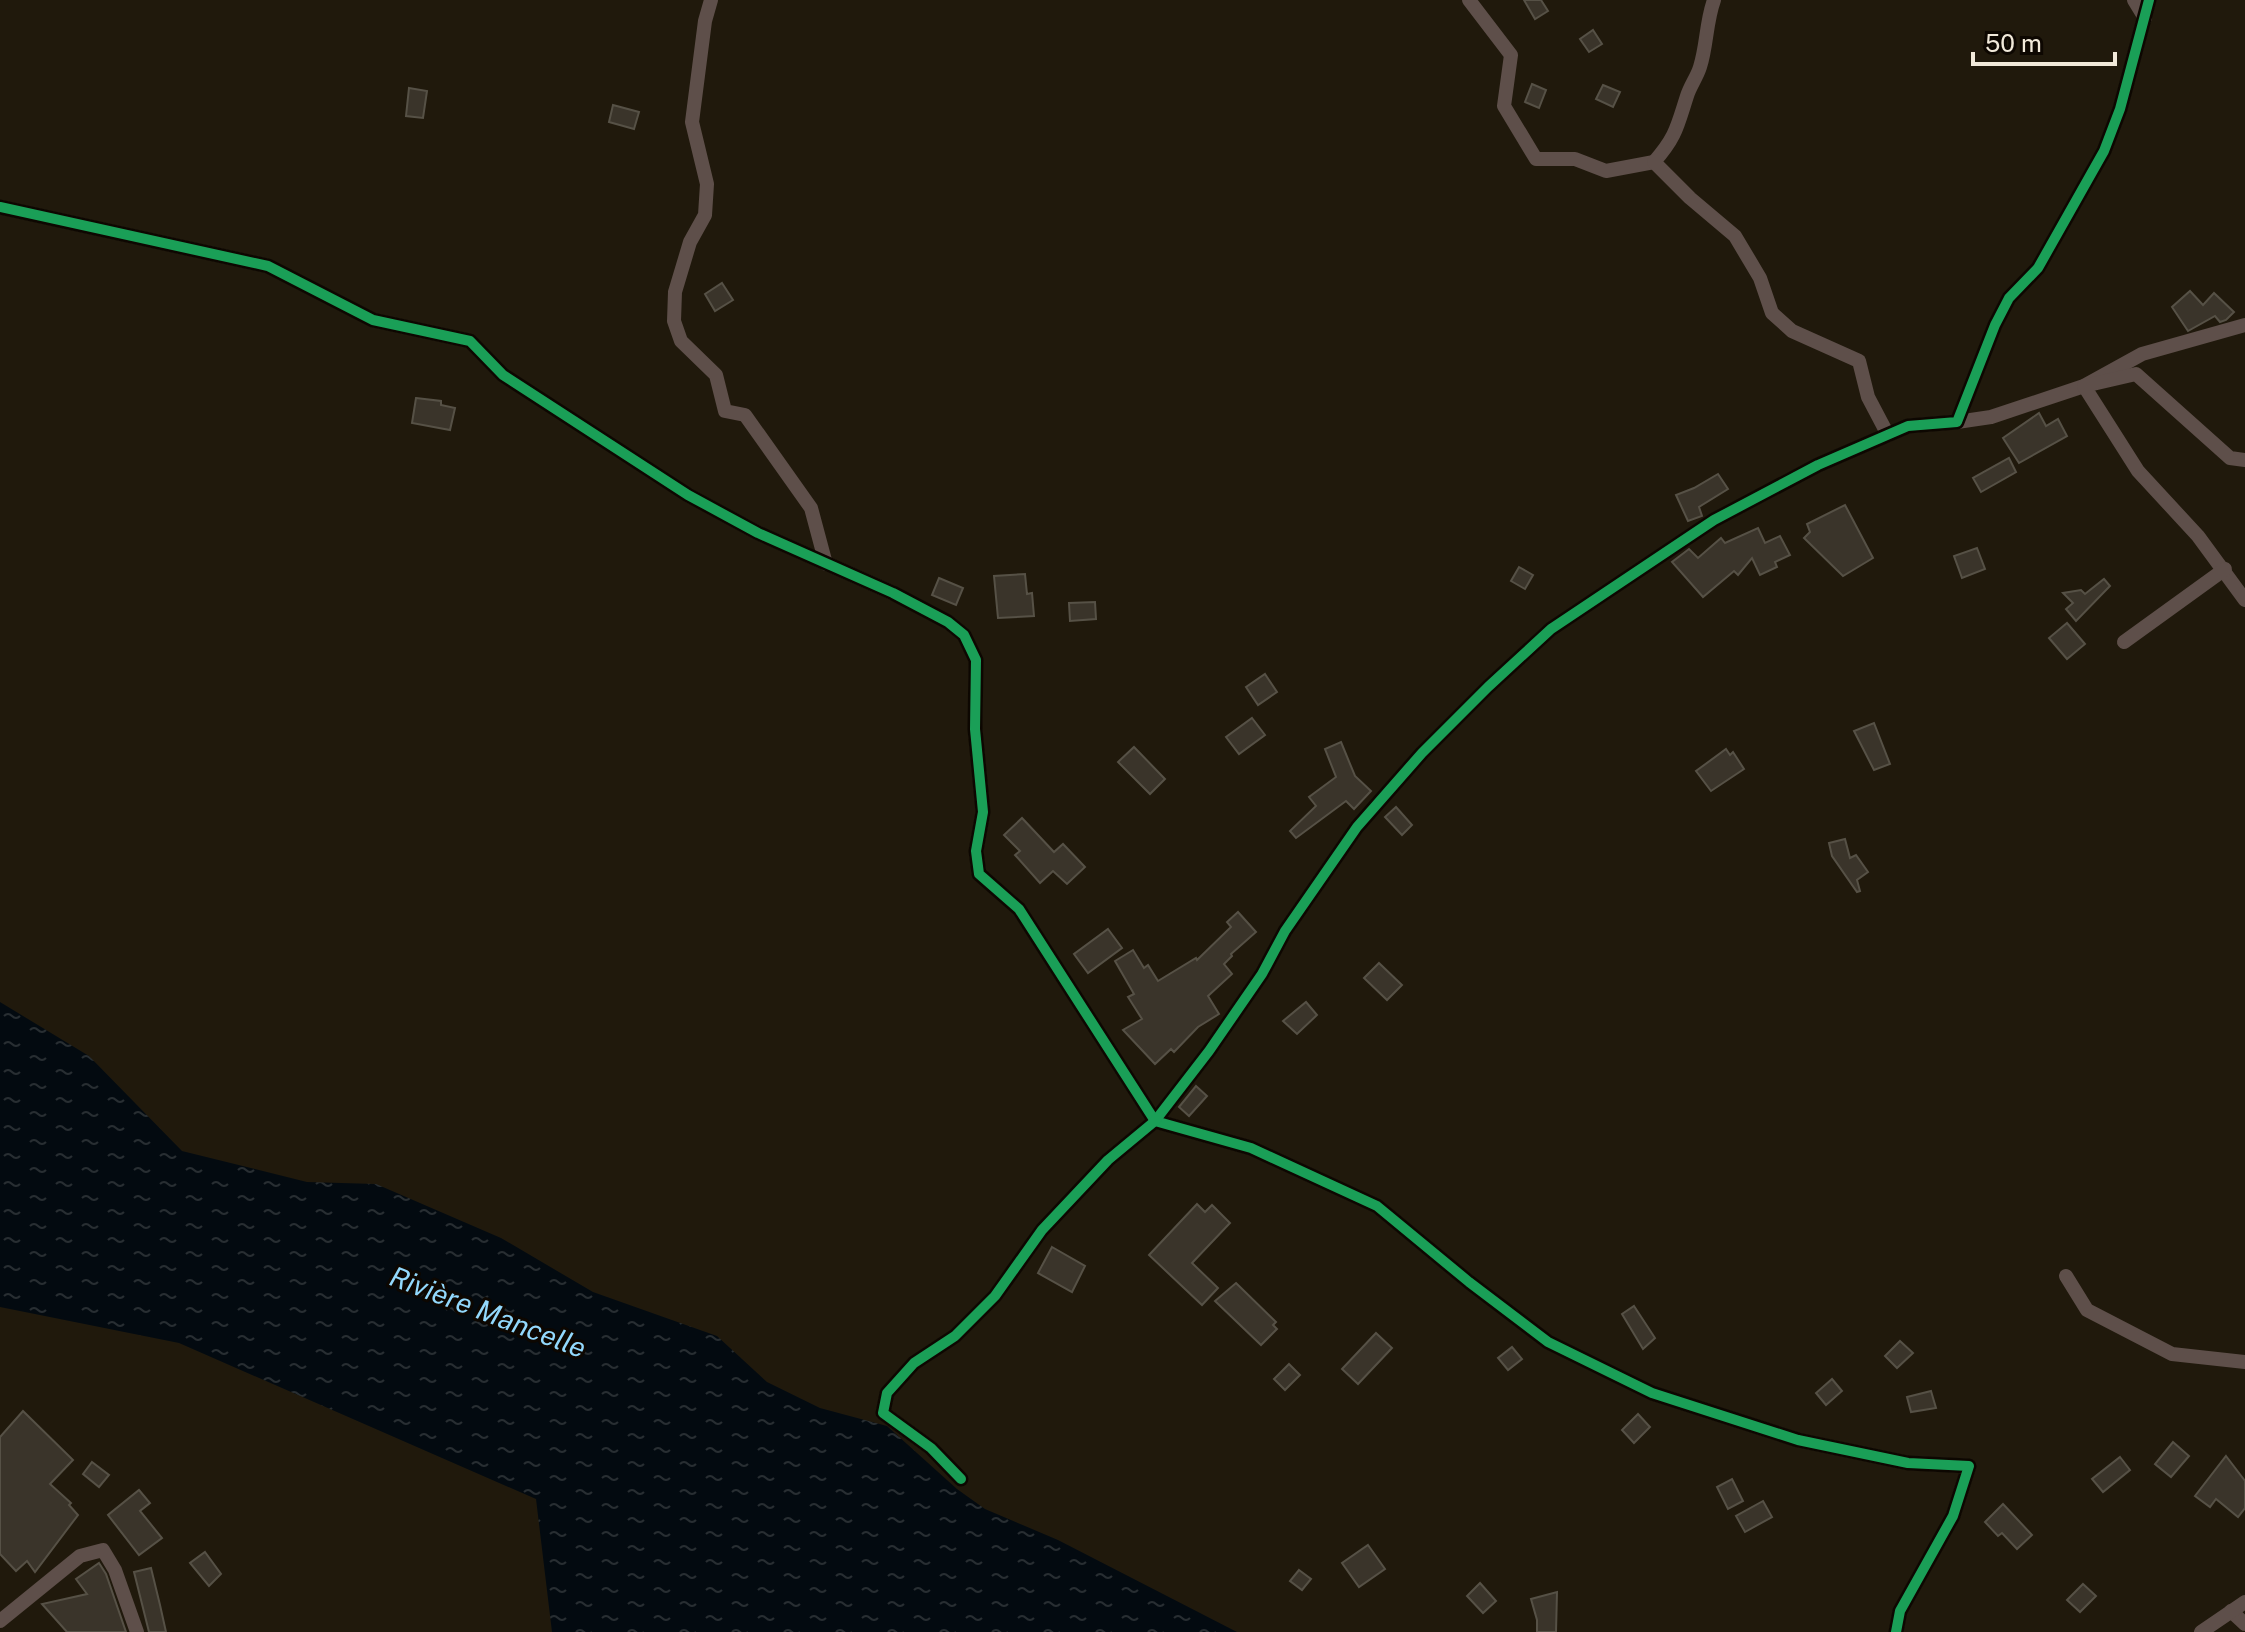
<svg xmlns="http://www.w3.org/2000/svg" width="2245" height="1632" viewBox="0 0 2245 1632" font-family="'Public Sans',sans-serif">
<defs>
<pattern id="water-ripples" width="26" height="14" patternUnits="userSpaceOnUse" patternTransform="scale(2)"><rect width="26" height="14" fill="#030a10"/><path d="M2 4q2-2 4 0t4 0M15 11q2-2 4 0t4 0" fill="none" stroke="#282e32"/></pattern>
</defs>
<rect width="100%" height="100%" fill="#20190c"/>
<!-- water -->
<polygon fill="url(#water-ripples)" points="0,1002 89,1056 182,1151 307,1182 376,1184 501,1238 593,1292 717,1336 767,1382 820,1408 887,1426 957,1489 985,1509 1058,1540 1237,1632 552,1632 536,1499 179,1343 0,1307"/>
<!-- building -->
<g fill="#3a342a" stroke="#565146" stroke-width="2">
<polygon points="1524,0 1541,0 1548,11 1535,19"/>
<polygon points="1593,30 1602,44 1589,52 1580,39"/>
<polygon points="1532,84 1546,90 1539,108 1525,102"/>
<polygon points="1603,85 1620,92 1613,107 1596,99"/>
<polygon points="409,88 427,91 423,118 406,116"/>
<polygon points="613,105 639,112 634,129 609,122"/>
<polygon points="722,283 733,300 715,311 705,294"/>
<polygon points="2190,291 2203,305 2214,293 2234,312 2226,320 2220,322 2215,316 2188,331 2172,307"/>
<polygon points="416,398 441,401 441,405 455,408 450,430 412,423"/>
<polygon points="2039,413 2046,426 2058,419 2067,436 2019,463 2003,438"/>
<polygon points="2009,458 2016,472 1981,492 1973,478"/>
<polygon points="1718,474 1728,489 1699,507 1702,516 1688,521 1676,495 1694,488"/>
<polygon points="1845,505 1873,558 1843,576 1804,538 1810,532 1807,524"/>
<polygon points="1758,528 1765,543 1780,536 1790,555 1775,562 1777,567 1760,575 1752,558 1738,575 1734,571 1703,597 1672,562 1689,549 1698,558 1721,538 1725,543"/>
<polygon points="1977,548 1985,569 1962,578 1954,556"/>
<polygon points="1519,567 1533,575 1525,589 1511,581"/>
<polygon points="1025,574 1027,594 1032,593 1034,616 998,618 994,576"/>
<polygon points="939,578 963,588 956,605 932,595"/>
<polygon points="2104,579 2110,586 2076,621 2066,609 2073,603 2063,593 2081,590 2085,594"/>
<polygon points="1095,602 1096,619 1070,621 1069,603"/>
<polygon points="2067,623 2085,644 2067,659 2049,638"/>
<polygon points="1265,674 1277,692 1258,705 1246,687"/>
<polygon points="1252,718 1265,735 1239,754 1226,737"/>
<polygon points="1874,723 1890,764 1874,770 1854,731"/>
<polygon points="1341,742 1355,776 1371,791 1354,809 1346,801 1296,838 1290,831 1316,806 1309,797 1336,777 1325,749"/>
<polygon points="1134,747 1165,779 1150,794 1118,762"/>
<polygon points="1726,749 1730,755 1733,752 1744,769 1711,791 1696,771"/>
<polygon points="1396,807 1412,825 1402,835 1385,817"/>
<polygon points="1022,818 1054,852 1063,844 1085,867 1067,884 1053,871 1040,883 1015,855 1020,851 1004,835"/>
<polygon points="1845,839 1850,858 1856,855 1868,872 1857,880 1860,891 1857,892 1832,856 1829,843"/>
<polygon points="1238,912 1256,932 1231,954 1232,956 1224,964 1232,974 1208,996 1219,1014 1198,1027 1174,1052 1171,1049 1155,1064 1123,1030 1142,1019 1128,997 1134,994 1115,961 1133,950 1144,968 1148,965 1158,981 1196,958 1197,960 1231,927 1227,922"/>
<polygon points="1108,929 1122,948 1088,973 1074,954"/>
<polygon points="1379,963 1402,985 1387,1000 1364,978"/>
<polygon points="1306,1002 1317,1015 1297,1034 1283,1021"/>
<polygon points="1196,1086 1207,1096 1189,1116 1179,1107"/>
<polygon points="1197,1204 1205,1212 1212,1205 1230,1223 1192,1263 1218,1288 1202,1305 1149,1255"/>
<polygon points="1052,1247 1085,1266 1072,1292 1038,1273"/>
<polygon points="1236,1283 1276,1322 1273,1325 1277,1329 1261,1345 1215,1301"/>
<polygon points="1634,1306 1655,1338 1643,1349 1622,1314"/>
<polygon points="1376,1333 1392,1348 1358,1384 1342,1369"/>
<polygon points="1900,1341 1913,1353 1897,1368 1885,1356"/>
<polygon points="1512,1347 1522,1359 1508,1370 1498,1358"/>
<polygon points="1289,1364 1300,1375 1285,1390 1274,1379"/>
<polygon points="1832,1379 1842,1391 1826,1405 1816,1393"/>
<polygon points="1931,1391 1936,1408 1911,1412 1907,1397"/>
<polygon points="23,1411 73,1460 50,1484 71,1503 69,1505 78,1515 35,1572 27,1561 16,1571 0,1554 0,1437"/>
<polygon points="1638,1414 1650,1427 1634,1443 1622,1430"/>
<polygon points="2173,1442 2189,1456 2171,1477 2155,1464"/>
<polygon points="2226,1456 2245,1481 2245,1508 2238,1517 2216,1499 2210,1507 2195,1496"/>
<polygon points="2120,1457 2130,1470 2103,1492 2092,1479"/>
<polygon points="92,1462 109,1475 99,1487 83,1474"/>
<polygon points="1732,1479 1743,1501 1728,1509 1717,1487"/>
<polygon points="139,1490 150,1503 140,1511 162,1538 139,1555 108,1515"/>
<polygon points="1763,1501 1772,1517 1745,1532 1736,1516"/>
<polygon points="2003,1504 2032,1535 2017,1549 2002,1533 1998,1536 1985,1522"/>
<polygon points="1368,1545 1385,1569 1359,1587 1342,1563"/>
<polygon points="205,1552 221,1574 209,1586 190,1563"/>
<polygon points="99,1563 106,1574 126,1632 67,1632 42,1604 87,1594 76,1579"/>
<polygon points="151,1568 160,1605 166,1632 149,1632 134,1572"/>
<polygon points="1299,1570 1311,1579 1302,1590 1290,1581"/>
<polygon points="1480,1583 1496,1601 1483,1613 1467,1596"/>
<polygon points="2083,1584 2096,1596 2080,1612 2067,1600"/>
<polygon points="1557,1592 1556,1632 1537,1632 1537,1620 1531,1599"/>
</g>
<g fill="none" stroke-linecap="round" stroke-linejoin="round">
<!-- minor -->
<g stroke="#5e4f4a" stroke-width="14">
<polyline points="711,0 705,21 692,122 707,184 705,215 690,242 675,292 674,321 681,341 716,375 725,411 745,415 811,508 826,564"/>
<polyline points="1469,0 1511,55 1504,106 1536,159 1575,159 1606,171 1654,162"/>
<path d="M 1714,0 C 1706,22 1707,45 1700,67 C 1697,77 1690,86 1687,96 C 1677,127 1676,137 1654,162 L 1690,198 L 1735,236 L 1760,278 L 1772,313 L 1792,331 L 1859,361 L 1868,397 L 1888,435"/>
<polyline points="2134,0 2145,18"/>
<polyline points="0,207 268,266 373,320 470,341 503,375 688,495 758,533 893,593 948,622 964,635 976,660 975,729 983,812 976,851 979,874 1019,909 1155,1121 1251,1148 1377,1206 1469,1282 1548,1342 1652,1393 1798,1440 1908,1463 1969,1466 1953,1516 1900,1611 1896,1632"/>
<polyline points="1957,422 1991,417 2084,386 2142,354 2245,325"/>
<polyline points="2245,460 2230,458 2136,374 2084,386 2138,471 2198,536 2245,600"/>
<polyline points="2124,642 2225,569"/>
<polyline points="2066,1276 2087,1310 2172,1354 2245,1362"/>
<polyline points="961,1479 931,1448 883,1413 887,1393 914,1363 955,1336 995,1296 1042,1230 1108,1160 1155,1121 1209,1051 1262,974 1285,931 1357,827 1422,753 1488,687 1551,629 1714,520 1818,465 1908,426 1957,422 1995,325 2009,298 2038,268 2104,151 2120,109 2149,0"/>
<polyline points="2231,1611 2245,1624"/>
<polyline points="0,1621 80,1556 103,1550 115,1570 137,1632"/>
<polyline points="2201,1632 2245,1602"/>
</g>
<defs>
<g id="cycleway">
<polyline points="0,207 268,266 373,320 470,341 503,375 688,495 758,533 893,593 948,622 964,635 976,660 975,729 983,812 976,851 979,874 1019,909 1155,1121 1251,1148 1377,1206 1469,1282 1548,1342 1652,1393 1798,1440 1908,1463 1969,1466 1953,1516 1900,1611 1896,1632"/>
<polyline points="961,1479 931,1448 883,1413 887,1393 914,1363 955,1336 995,1296 1042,1230 1108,1160 1155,1121 1209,1051 1262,974 1285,931 1357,827 1422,753 1488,687 1551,629 1714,520 1818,465 1908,426 1957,422 1995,325 2009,298 2038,268 2104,151 2120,109 2149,0"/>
</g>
</defs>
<!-- cycleway casing -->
<use href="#cycleway" stroke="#0d0701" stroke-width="15"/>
<!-- cycleway -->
<use href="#cycleway" stroke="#1a9f57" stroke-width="10"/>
</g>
<g text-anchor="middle" stroke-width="6" stroke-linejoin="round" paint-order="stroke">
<!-- water labels -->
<g font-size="28" font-style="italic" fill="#92d8fc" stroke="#0d0701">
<text transform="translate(488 1312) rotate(21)" y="10">Rivière Mancelle</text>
</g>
</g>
<!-- scale -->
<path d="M1973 52v12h142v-12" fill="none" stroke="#f1e9da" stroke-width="4"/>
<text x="1985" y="52" font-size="24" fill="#f1e9da" stroke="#0d0701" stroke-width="6" paint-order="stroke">50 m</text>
</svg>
